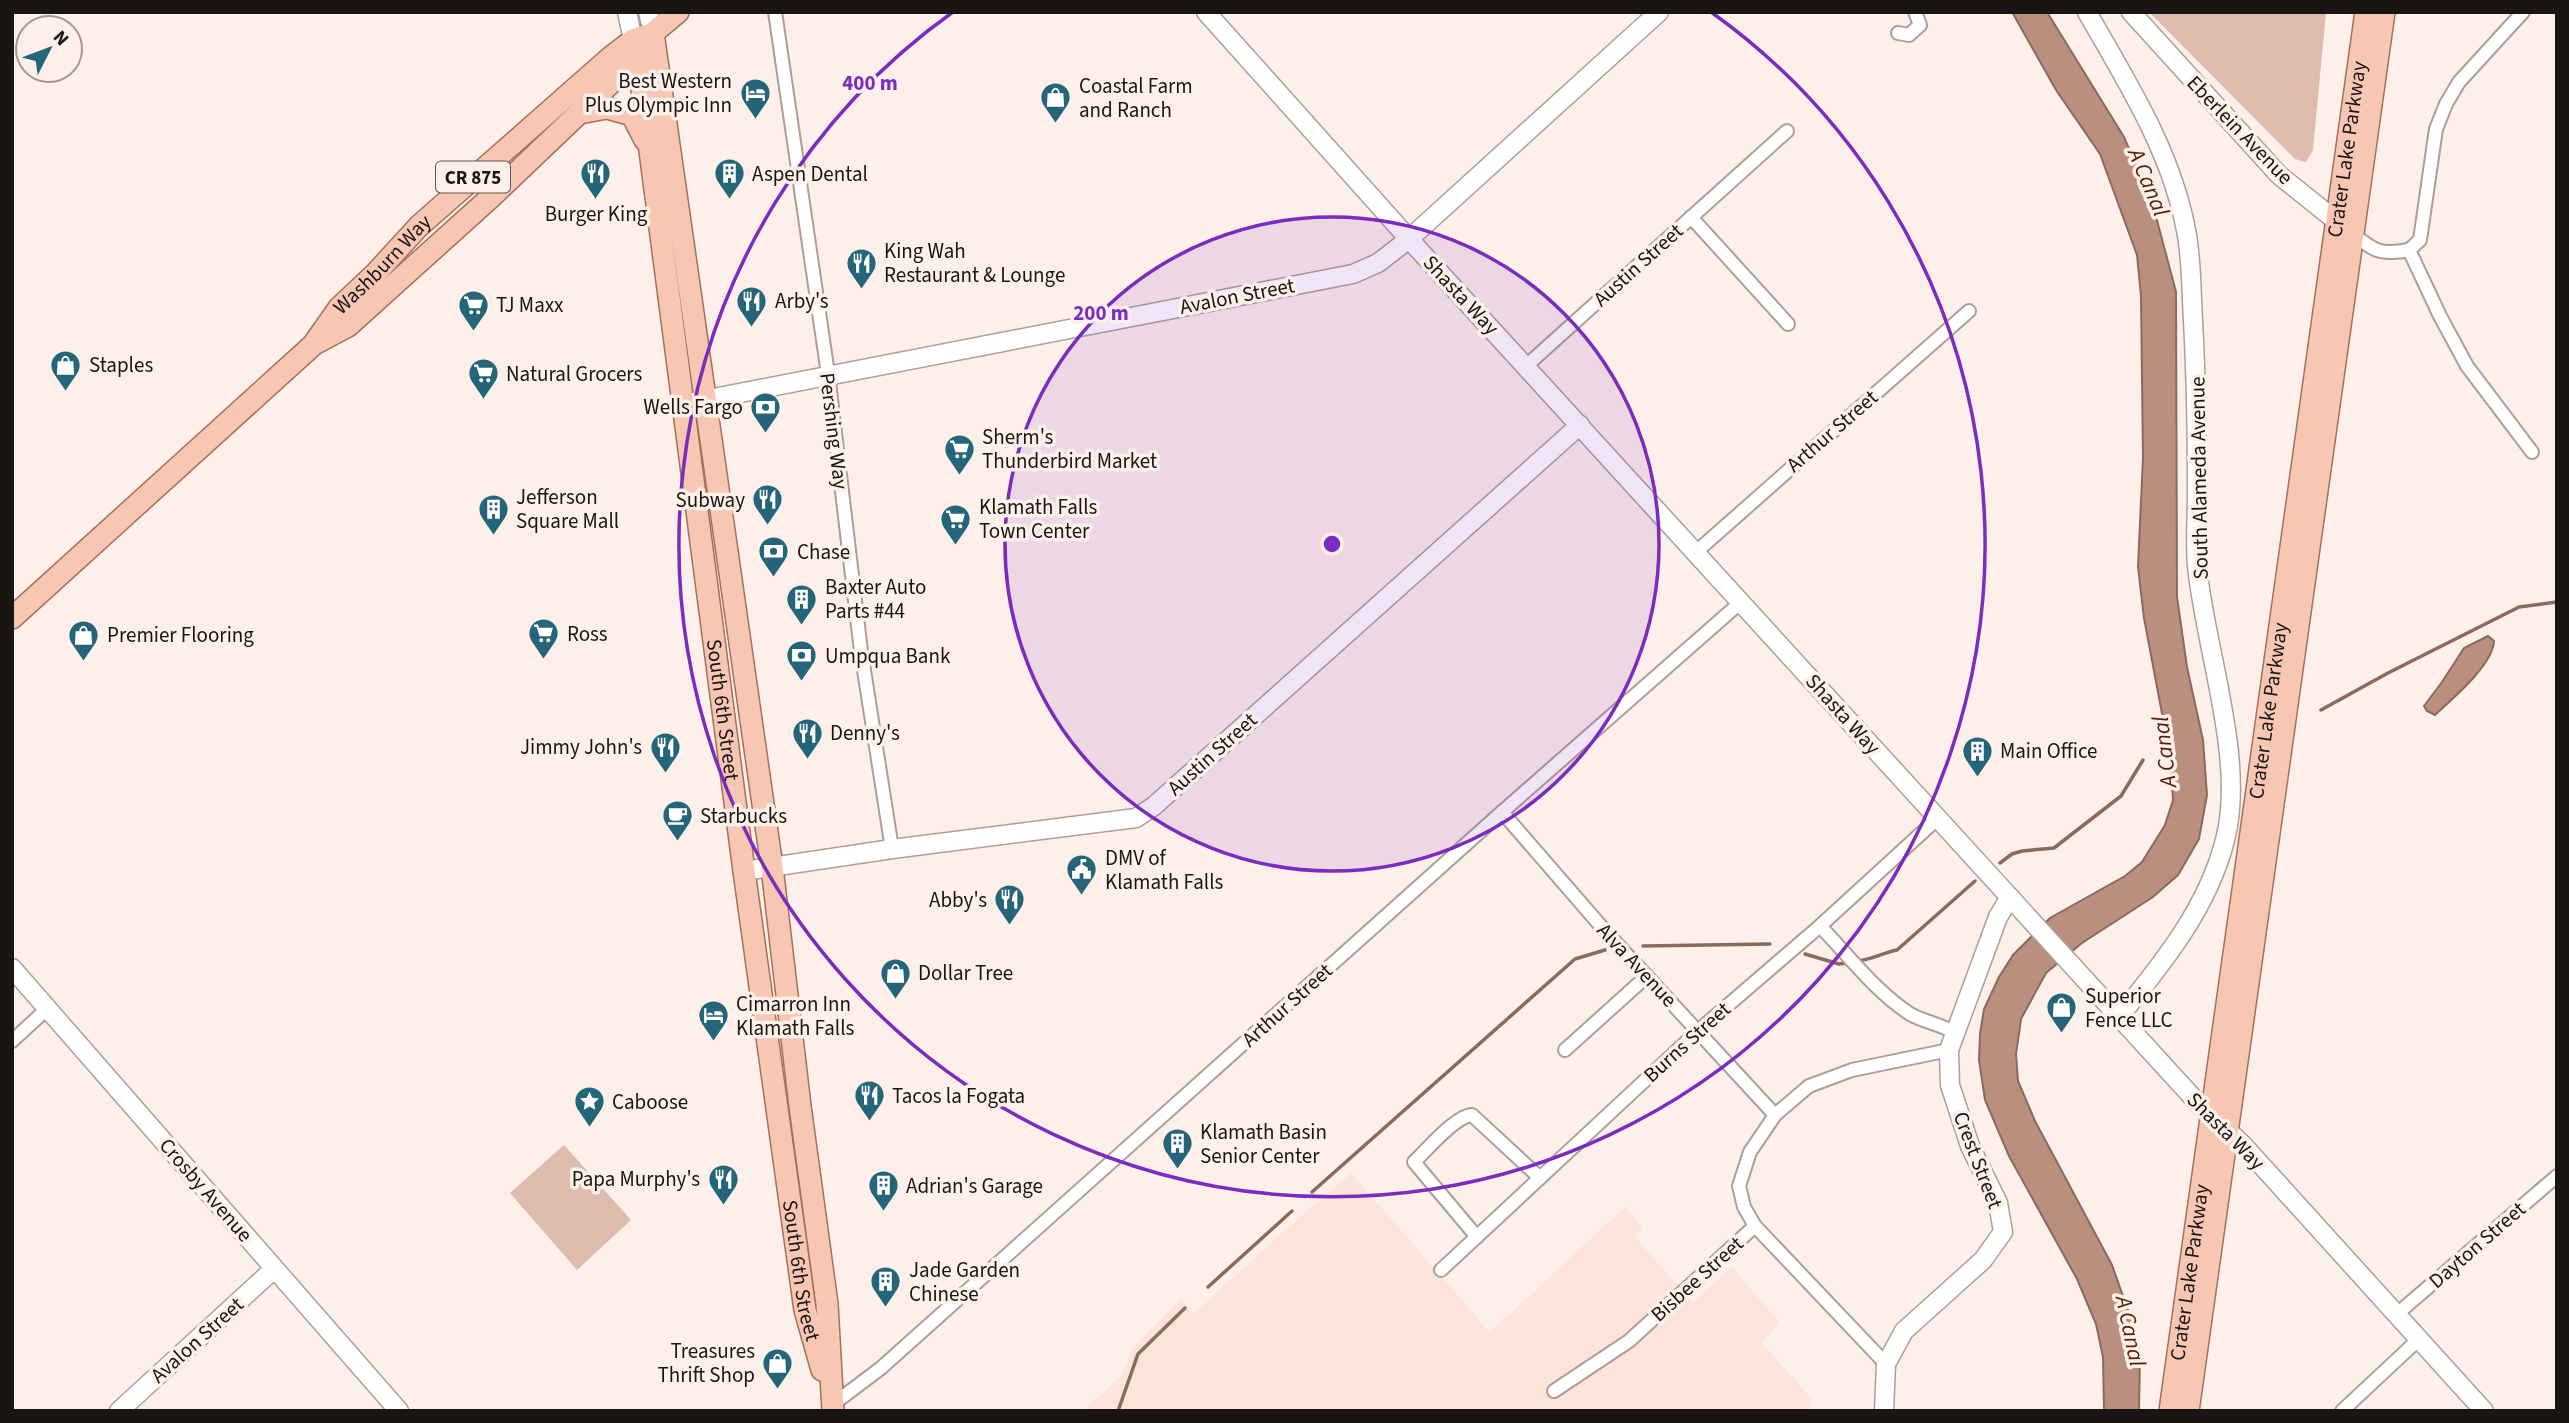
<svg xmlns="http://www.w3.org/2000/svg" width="2569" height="1423" viewBox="0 0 2569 1423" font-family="'Source Sans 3',sans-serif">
<rect width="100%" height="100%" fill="#fdf0eb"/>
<!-- built -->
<polygon fill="#fde4db" points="1351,1173 1490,1332 1625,1207 1643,1227 1635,1237 1693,1303 1732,1267 1780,1323 1761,1343 1812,1398 1811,1411 1083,1411 1122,1375 1133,1348 1181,1299 1194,1314 1276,1238"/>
<!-- green -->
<g fill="#ddbbad">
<polygon points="2149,12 2326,12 2313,150 2306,162 2295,159"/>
<polygon points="564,1145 631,1220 577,1270 510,1193"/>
</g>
<!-- water -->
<g fill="#bb8f7e" stroke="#8b6a5e" stroke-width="2">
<polygon points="2012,12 2047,12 2124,137 2153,205 2176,292 2177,597 2187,667 2203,740 2207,795 2199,839 2178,875 2153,897 2082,943 2046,973 2021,1019 2016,1054 2018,1081 2035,1121 2112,1265 2130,1316 2140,1353 2139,1411 2104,1411 2103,1357 2096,1324 2077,1279 2009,1156 1985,1100 1979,1060 1980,1034 1984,1009 1999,977 2013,955 2050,918 2125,876 2142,862 2165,825 2173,800 2170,756 2144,618 2138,567 2143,458 2141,296 2137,255 2100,154 2056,90"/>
<path d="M 2488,636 L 2494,641 C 2493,665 2452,699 2435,715 L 2427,711 L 2424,706 L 2442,682 L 2464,648 Z"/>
</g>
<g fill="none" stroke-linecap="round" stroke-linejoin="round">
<!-- stream -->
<g stroke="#8b6a5e" stroke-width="3.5">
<polyline points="2321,710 2388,673 2519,607 2557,602"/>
<polyline points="2000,863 2012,854 2022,851 2054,848 2121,796 2143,760"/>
<polyline points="1643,946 1770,944"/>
<polyline points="1805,954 1839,964 1847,963"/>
<path d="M 1858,961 C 1874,959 1882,953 1897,950 L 1975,881"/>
<polyline points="1312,1192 1575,959 1605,950"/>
<polyline points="1208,1287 1292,1211"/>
<polyline points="1118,1411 1138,1354 1185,1308"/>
</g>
<defs>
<g id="street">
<polyline points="775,12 828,374 861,651 892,849"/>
<polyline points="1898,33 1909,35 1920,25 1915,12"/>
<polyline points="1691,217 1788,324"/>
<path d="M 2353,234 C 2375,252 2381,255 2409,250 L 2440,316 L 2467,366 L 2532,452"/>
<polyline points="2409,250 2420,240 2436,129 2446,104 2459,82 2523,12"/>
<polyline points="1526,366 1787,131"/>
<polyline points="1696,552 1969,311"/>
<polyline points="1502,812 1606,932 1775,1115"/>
<path d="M 1820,926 C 1848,955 1876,992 1910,1014 C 1924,1022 1941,1024 1955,1033"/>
<polyline points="12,1041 48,1008"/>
<polyline points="1565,1050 1647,976"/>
<path d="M 1477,1237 L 1414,1162 C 1427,1150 1455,1116 1472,1115 L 1540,1178"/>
<polyline points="1441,1270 1698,1031 1820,926 1938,818"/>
<polyline points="2397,1314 2557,1176"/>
<polyline points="1886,1364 1755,1226 1744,1207 1739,1186 1750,1152 1775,1115 1809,1086 1852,1070 1949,1050"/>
<polyline points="1554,1391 1629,1341 1755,1226"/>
<polyline points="832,1405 881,1368 1502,812 1741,602"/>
<polyline points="2342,1411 2419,1339"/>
</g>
<g id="secondary">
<polyline points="627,12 633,40"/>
<polyline points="648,12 653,33"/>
<polyline points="1206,12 1409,239 2037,927 2196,1101 2243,1145 2484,1411"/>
<path d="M 2087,12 C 2126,81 2171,150 2186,230 C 2192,260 2191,290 2193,320 C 2196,377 2197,434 2197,491 C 2197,515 2195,541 2197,566 C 2205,649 2246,760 2225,840 C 2208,908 2162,964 2119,1017"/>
<polyline points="2131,12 2279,175 2345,228"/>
<polyline points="683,404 1353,274 1378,263 1409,239 1659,12"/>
<polyline points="744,871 892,849 1136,818 1154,806 1580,425"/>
<polyline points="12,968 399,1411"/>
<polyline points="119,1411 274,1269"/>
<polyline points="1884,1411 1886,1364 1904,1331 1983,1260 2003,1232 1998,1203 1970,1146 1950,1085 1949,1050 1998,917 2010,897"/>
</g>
<g id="primary">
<polyline points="653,33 772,867 800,1106 827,1304 833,1411"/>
<path id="s1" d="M 633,40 L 638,60 L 650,151 L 744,871 L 805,1310 L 822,1370"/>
<polyline points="579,113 607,108 632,115 645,140"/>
<polyline points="318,342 348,326 490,198 616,78 638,60 653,33 678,12"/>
<path id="s2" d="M 12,618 L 313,345 L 339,308 L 375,274 L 419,226 L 611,57 L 633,40 L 644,36"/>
<path id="s3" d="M 2170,1411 L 2366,12"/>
<polyline points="2188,1411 2384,12"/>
</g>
</defs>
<!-- street casing -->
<use href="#street" stroke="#ae9e98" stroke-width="16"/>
<!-- secondary casing -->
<use href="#secondary" stroke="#ae9e98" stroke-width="21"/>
<!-- primary casing -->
<use href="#primary" stroke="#a6705a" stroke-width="24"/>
<!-- street -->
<use href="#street" stroke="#fff" stroke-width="12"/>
<!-- secondary -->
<use href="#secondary" stroke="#fff" stroke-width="18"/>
<!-- primary -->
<use href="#primary" stroke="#f7c7b3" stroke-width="21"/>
</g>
<!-- distance rings -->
<circle cx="1332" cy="544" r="327" fill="#7b2cbf" fill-opacity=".12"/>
<g fill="none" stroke="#7b2cbf" stroke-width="3.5">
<circle cx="1332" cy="544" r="327"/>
<path d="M1711 12A653 653 0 1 1 953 12"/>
</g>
<!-- icons -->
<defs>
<symbol id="hotel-pin" viewBox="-11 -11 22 30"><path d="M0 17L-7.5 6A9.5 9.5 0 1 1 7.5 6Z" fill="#25657a" stroke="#fdf0eb"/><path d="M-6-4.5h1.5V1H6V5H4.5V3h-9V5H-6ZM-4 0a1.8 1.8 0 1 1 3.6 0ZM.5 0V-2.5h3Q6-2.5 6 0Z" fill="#fff"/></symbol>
<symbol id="shop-pin" viewBox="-11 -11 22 30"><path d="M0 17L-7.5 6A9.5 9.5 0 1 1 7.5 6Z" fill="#25657a" stroke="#fdf0eb"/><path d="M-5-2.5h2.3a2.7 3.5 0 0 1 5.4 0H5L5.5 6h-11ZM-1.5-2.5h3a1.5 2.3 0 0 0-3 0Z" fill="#fff"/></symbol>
<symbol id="restaurant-pin" viewBox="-11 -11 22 30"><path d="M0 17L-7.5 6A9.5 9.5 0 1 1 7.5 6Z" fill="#25657a" stroke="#fdf0eb"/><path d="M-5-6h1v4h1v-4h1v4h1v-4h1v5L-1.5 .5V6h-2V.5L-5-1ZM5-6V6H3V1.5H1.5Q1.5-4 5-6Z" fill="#fff"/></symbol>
<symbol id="building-pin" viewBox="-11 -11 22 30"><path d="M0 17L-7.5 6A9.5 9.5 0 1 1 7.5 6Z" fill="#25657a" stroke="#fdf0eb"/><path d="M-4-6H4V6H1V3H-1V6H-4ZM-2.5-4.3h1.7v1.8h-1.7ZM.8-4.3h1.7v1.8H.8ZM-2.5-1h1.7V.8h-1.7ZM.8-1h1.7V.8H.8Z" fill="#fff"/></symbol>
<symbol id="supermarket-pin" viewBox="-11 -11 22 30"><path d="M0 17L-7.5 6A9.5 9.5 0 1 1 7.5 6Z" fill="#25657a" stroke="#fdf0eb"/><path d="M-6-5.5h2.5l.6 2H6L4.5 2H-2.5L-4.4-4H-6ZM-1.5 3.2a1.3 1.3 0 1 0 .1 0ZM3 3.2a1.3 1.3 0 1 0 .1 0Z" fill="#fff"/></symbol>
<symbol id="bank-pin" viewBox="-11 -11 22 30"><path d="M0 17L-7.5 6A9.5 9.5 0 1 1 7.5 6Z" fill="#25657a" stroke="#fdf0eb"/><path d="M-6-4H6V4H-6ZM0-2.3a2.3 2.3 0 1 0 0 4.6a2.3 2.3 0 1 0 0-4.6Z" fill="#fff"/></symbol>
<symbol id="cafe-pin" viewBox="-11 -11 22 30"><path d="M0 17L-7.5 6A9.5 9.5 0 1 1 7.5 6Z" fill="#25657a" stroke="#fdf0eb"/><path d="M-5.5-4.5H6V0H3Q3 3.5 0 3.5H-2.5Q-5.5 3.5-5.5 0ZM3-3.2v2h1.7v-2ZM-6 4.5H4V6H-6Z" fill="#fff"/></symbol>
<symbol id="civic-pin" viewBox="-11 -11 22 30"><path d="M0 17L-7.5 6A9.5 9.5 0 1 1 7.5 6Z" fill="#25657a" stroke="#fdf0eb"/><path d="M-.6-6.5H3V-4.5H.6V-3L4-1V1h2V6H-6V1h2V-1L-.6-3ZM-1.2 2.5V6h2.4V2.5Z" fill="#fff"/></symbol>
<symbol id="sight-pin" viewBox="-11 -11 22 30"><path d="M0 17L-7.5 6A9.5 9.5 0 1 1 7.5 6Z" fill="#25657a" stroke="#fdf0eb"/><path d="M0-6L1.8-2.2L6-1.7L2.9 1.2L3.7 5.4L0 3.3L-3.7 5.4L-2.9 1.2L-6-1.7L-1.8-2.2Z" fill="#fff"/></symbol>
</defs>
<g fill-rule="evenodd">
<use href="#hotel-pin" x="738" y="76" width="35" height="47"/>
<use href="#shop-pin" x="1038" y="80" width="35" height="47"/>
<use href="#restaurant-pin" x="578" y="156" width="35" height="47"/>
<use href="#building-pin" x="712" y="156" width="35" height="47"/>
<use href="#restaurant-pin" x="844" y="246" width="35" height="47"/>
<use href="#restaurant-pin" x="734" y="284" width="35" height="47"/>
<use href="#supermarket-pin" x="456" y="288" width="35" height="47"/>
<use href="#shop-pin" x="48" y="348" width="35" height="47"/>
<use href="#supermarket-pin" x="466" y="356" width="35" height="47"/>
<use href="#bank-pin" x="748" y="390" width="35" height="47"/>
<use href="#supermarket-pin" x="942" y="432" width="35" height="47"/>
<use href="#restaurant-pin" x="750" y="482" width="35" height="47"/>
<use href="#building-pin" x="476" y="492" width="35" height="47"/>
<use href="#supermarket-pin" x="938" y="502" width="35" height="47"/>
<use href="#bank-pin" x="756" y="534" width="35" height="47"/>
<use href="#building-pin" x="784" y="582" width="35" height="47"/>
<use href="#supermarket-pin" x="526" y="616" width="35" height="47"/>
<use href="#shop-pin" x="66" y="618" width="35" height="47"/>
<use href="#bank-pin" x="784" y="638" width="35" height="47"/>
<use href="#restaurant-pin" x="790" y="716" width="35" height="47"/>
<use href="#restaurant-pin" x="648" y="730" width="35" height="47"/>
<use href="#building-pin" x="1960" y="734" width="35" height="47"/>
<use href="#cafe-pin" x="660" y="798" width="35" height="47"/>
<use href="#civic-pin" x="1064" y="852" width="35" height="47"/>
<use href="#restaurant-pin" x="992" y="882" width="35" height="47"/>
<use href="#shop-pin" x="878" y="956" width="35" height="47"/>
<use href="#shop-pin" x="2044" y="990" width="35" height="47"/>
<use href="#hotel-pin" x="696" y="998" width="35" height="47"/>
<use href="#restaurant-pin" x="852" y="1078" width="35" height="47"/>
<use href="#sight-pin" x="572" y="1084" width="35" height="47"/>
<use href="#building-pin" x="1160" y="1126" width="35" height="47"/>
<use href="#restaurant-pin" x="706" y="1162" width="35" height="47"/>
<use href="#building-pin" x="866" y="1168" width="35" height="47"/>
<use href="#building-pin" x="868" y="1264" width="35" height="47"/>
<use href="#shop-pin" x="760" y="1346" width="35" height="47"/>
</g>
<g text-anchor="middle" stroke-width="7" stroke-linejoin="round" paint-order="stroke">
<!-- shield labels -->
<rect fill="#fdf0eb" stroke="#5e5653" stroke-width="2" x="436" y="161.5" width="74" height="31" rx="5"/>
<g font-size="19" font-weight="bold" fill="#1a1412">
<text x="473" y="184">CR 875</text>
</g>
<!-- poi labels -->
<g font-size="21" fill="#1a1412" stroke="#fdf0eb" text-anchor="start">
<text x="732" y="88" text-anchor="end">Best Western<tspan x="732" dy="24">Plus Olympic Inn</tspan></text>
<text x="1079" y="93">Coastal Farm<tspan x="1079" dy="24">and Ranch</tspan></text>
<text x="752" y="181">Aspen Dental</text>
<text x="596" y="221" text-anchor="middle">Burger King</text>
<text x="884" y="258">King Wah<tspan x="884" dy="24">Restaurant &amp; Lounge</tspan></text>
<text x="775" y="308">Arby's</text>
<text x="496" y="312">TJ Maxx</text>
<text x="89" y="372">Staples</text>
<text x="506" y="381">Natural Grocers</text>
<text x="743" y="414" text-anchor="end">Wells Fargo</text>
<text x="982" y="444">Sherm's<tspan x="982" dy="24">Thunderbird Market</tspan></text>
<text x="516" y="504">Jefferson<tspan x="516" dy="24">Square Mall</tspan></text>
<text x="745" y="507" text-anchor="end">Subway</text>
<text x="979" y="514">Klamath Falls<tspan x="979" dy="24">Town Center</tspan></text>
<text x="797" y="559">Chase</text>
<text x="825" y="594">Baxter Auto<tspan x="825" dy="24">Parts #44</tspan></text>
<text x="567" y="641">Ross</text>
<text x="107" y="642">Premier Flooring</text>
<text x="825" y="663">Umpqua Bank</text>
<text x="830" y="740">Denny's</text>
<text x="642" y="754" text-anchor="end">Jimmy John's</text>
<text x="2000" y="758">Main Office</text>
<text x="700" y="823">Starbucks</text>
<text x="1105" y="865">DMV of<tspan x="1105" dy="24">Klamath Falls</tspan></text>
<text x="987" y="907" text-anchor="end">Abby's</text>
<text x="918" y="980">Dollar Tree</text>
<text x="2085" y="1003">Superior<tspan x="2085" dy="24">Fence LLC</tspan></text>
<text x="736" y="1011">Cimarron Inn<tspan x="736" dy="24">Klamath Falls</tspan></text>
<text x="892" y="1103">Tacos la Fogata</text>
<text x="612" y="1109">Caboose</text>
<text x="1200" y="1139">Klamath Basin<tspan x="1200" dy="24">Senior Center</tspan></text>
<text x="700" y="1186" text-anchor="end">Papa Murphy's</text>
<text x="906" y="1193">Adrian's Garage</text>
<text x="909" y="1277">Jade Garden<tspan x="909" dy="24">Chinese</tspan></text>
<text x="755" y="1358" text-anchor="end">Treasures<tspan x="755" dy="24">Thrift Shop</tspan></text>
</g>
<!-- street labels -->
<g font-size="21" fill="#1a1412" stroke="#fdf0eb">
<text transform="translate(2240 130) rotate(46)" y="7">Eberlein Avenue</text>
<text dy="7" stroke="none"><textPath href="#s3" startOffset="1274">Crater Lake Parkway</textPath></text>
<text transform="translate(1638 265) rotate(-42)" y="7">Austin Street</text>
<text dy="7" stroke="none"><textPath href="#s2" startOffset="513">Washburn Way</textPath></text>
<text transform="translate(1461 295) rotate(47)" y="7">Shasta Way</text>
<text transform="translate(1237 296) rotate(-11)" y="7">Avalon Street</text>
<text transform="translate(834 431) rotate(83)" y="7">Pershing Way</text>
<text transform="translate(1832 431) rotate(-41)" y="7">Arthur Street</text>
<text transform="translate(2199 478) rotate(-91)" y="7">South Alameda Avenue</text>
<text dy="7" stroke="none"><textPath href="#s1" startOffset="676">South 6th Street</textPath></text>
<text dy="7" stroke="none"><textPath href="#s3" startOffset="707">Crater Lake Parkway</textPath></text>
<text transform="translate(1843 714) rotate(48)" y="7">Shasta Way</text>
<text transform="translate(1212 754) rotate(-42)" y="7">Austin Street</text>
<text transform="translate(1637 965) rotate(47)" y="7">Alva Avenue</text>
<text transform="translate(1287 1005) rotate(-42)" y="7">Arthur Street</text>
<text transform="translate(1687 1042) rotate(-42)" y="7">Burns Street</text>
<text transform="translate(2226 1131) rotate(45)" y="7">Shasta Way</text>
<text transform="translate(1978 1160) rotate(69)" y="7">Crest Street</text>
<text transform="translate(206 1190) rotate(49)" y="7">Crosby Avenue</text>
<text transform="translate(2477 1245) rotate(-41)" y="7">Dayton Street</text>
<text dy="7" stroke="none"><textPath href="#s1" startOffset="1242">South 6th Street</textPath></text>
<text dy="7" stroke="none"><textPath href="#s3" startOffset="140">Crater Lake Parkway</textPath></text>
<text transform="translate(1697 1279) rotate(-42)" y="7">Bisbee Street</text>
<text transform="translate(197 1340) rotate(-42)" y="7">Avalon Street</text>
</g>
<!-- water labels -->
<g font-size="23" font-style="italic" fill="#572005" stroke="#fdf0eb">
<text transform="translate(2149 182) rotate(67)" y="8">A Canal</text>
<text transform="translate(2164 752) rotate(-97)" y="8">A Canal</text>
<text transform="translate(2131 1331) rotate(78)" y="8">A Canal</text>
</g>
</g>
<circle cx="1332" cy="544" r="10" fill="#7b2cbf" stroke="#fdf0eb" stroke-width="3.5"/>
<g font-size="21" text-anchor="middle" font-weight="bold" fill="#7b2cbf" stroke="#fdf0eb" stroke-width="7" stroke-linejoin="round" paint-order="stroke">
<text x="870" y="90">400 m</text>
<text x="1101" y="320">200 m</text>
</g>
<!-- border -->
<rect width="2569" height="1423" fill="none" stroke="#1a1412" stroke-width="28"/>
<!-- north arrow -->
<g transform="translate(49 49) rotate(48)"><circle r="33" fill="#fdf0eb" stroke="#a29894" stroke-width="2"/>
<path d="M0-5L12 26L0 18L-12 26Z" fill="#25657a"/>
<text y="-10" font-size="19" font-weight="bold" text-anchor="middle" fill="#1a1412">N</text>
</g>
</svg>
